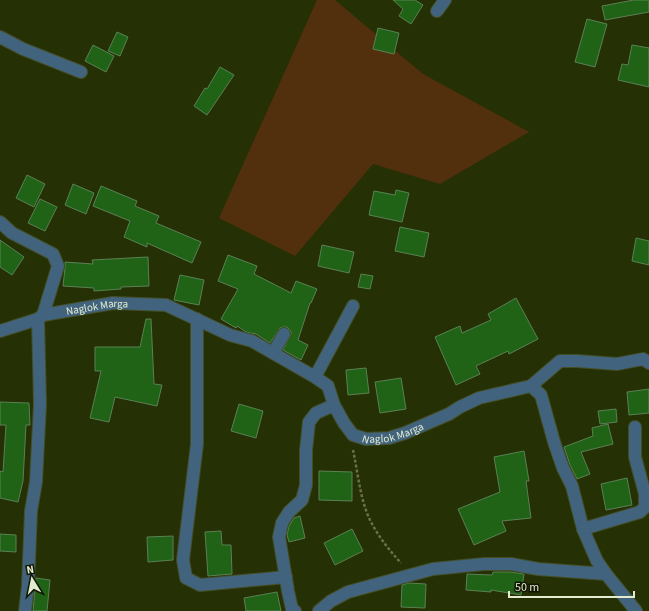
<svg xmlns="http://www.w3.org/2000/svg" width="649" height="611" viewBox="0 0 649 611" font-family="'Source Sans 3',sans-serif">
<rect width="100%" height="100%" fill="#263005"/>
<!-- green -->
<polygon fill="#52300e" points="317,0 335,0 423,74 529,132 440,184 373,164 295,256 219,218"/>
<!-- building -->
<g fill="#206317" stroke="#5a8154">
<polygon points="393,0 415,0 423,5 411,24 399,16 403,9"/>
<polygon points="634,0 649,0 649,12 605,20 602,6"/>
<polygon points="587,19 607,24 595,67 575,62"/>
<polygon points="378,28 399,33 394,54 373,49"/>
<polygon points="117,32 128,37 120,56 108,51"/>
<polygon points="93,45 114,56 106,72 85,61"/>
<polygon points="632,45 649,48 649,87 618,80 622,64 628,65"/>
<polygon points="220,67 234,75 207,115 194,106 205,88 207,89"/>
<polygon points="27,175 45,184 34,207 16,198"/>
<polygon points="73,184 94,193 86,214 65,205"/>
<polygon points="101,186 137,201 135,206 159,216 156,223 201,242 192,263 147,243 147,247 124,237 130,221 93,206"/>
<polygon points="396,190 409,193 402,222 369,215 374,191 395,195"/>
<polygon points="40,199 57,207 45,231 28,223"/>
<polygon points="400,227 429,233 424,257 395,251"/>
<polygon points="636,238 649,241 649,265 632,261"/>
<polygon points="0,240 24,257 12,275 0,267"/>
<polygon points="322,245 354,252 349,273 318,266"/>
<polygon points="228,255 257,266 254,274 291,293 296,281 317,289 311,303 310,303 298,340 308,345 301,360 283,350 291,334 291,331 287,327 284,327 280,328 270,343 256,334 246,332 237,326 236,328 221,319 238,289 218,281"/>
<polygon points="148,257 149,286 121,287 121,289 94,291 94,288 63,286 65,268 65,262 93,264 92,260"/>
<polygon points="361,274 373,276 370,289 358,287"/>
<polygon points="180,275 204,280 199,305 174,300"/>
<polygon points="516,298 538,339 509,354 508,351 476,366 480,374 456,385 435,337 460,326 462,333 491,320 488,314"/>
<polygon points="146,319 151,319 154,384 162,385 157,406 115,397 109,422 90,418 101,371 95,371 95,347 140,347"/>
<polygon points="366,368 369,393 348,395 346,370"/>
<polygon points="401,378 406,409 380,413 375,382"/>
<polygon points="649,389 649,413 629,415 627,392"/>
<polygon points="0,402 29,403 30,425 26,425 23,481 18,502 0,498 0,471 3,472 6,425 0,425"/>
<polygon points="239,404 263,411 256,438 231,431"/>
<polygon points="616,409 617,422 600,424 598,411"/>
<polygon points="608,424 613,444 581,452 590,474 577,479 570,465 564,447 593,436 592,428"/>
<polygon points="524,451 529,481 526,481 531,518 502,521 506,531 474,545 458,509 500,492 494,457"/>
<polygon points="319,471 352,472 352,501 319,500"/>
<polygon points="627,478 632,505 606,510 601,484"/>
<polygon points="300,516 305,538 289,542 287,535 289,526 294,518"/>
<polygon points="352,529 363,551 335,565 324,543"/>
<polygon points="221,531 222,545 231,545 232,574 208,576 205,532"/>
<polygon points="0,534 16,535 16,552 0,551"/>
<polygon points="173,536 173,560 148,562 147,537"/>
<polygon points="493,572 510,572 524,574 521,595 491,590 491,592 466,590 467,574 492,575"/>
<polygon points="36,578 50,580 47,611 33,611"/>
<polygon points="409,583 426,584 425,608 401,607 402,585"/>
<polygon points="277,592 281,611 246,611 244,598"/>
</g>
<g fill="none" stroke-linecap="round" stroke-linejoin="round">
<defs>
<g id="minor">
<polyline points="437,11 445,0"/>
<polyline points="0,37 23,49 81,72"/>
<polyline points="0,222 12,233 53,254 58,266 43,315"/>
<polyline points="197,319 197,444 183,560 186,578 200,585 286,577"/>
<path id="s1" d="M 0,331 L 38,319 L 43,315 L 113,303 L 166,305 L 230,335 L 252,341 L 315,377 L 328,386 L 334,405 L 344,423 L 353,435 L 366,439 L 389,438 L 405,433 L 449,414 L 460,407 L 479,398 L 531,386 L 541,395 L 554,442 L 563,468 L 572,486 L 583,529 L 597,561 L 606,574 L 636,611"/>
<polyline points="273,353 284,334"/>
<polyline points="315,377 353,306"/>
<polyline points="531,386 560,361 577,361 617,364 643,359 649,363"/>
<polyline points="583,529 640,512 645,507 645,494 635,457 635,427"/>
<polyline points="25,611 28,586 31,511 36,482 40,404 38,319"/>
<polyline points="295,611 292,609 288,591 279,537 282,523 289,512 302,500 306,485 306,450 309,422 316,413 334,405"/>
<polyline points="319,611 331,601 348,592 433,569 484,564 511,564 538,569 606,574"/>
</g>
</defs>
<!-- minor casing -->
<use href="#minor" stroke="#444e25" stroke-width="14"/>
<!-- path -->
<path stroke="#67714b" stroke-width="2.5" stroke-dasharray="3 2" stroke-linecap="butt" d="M 353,450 C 358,473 360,499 370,520 C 378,536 389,550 401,563"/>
<!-- minor -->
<use href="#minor" stroke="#41637d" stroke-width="12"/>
</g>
<g text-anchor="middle" stroke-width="3.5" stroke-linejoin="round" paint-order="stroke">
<!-- street labels -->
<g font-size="11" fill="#e2ecce" stroke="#111602">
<text dy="4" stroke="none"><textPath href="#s1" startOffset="101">Naglok Marga</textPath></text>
<text dy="4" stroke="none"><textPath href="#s1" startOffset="449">Naglok Marga</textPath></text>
</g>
</g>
<!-- north arrow -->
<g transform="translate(32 579) rotate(350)" stroke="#111602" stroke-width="3" paint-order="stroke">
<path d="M0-3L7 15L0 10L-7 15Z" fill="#e2ecce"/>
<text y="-6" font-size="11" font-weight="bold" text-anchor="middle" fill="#e2ecce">N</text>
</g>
<!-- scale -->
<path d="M509 591v6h125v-6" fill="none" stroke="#e2ecce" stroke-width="2"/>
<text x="515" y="591" font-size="12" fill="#e2ecce" stroke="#111602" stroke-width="3" paint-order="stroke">50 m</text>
</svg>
